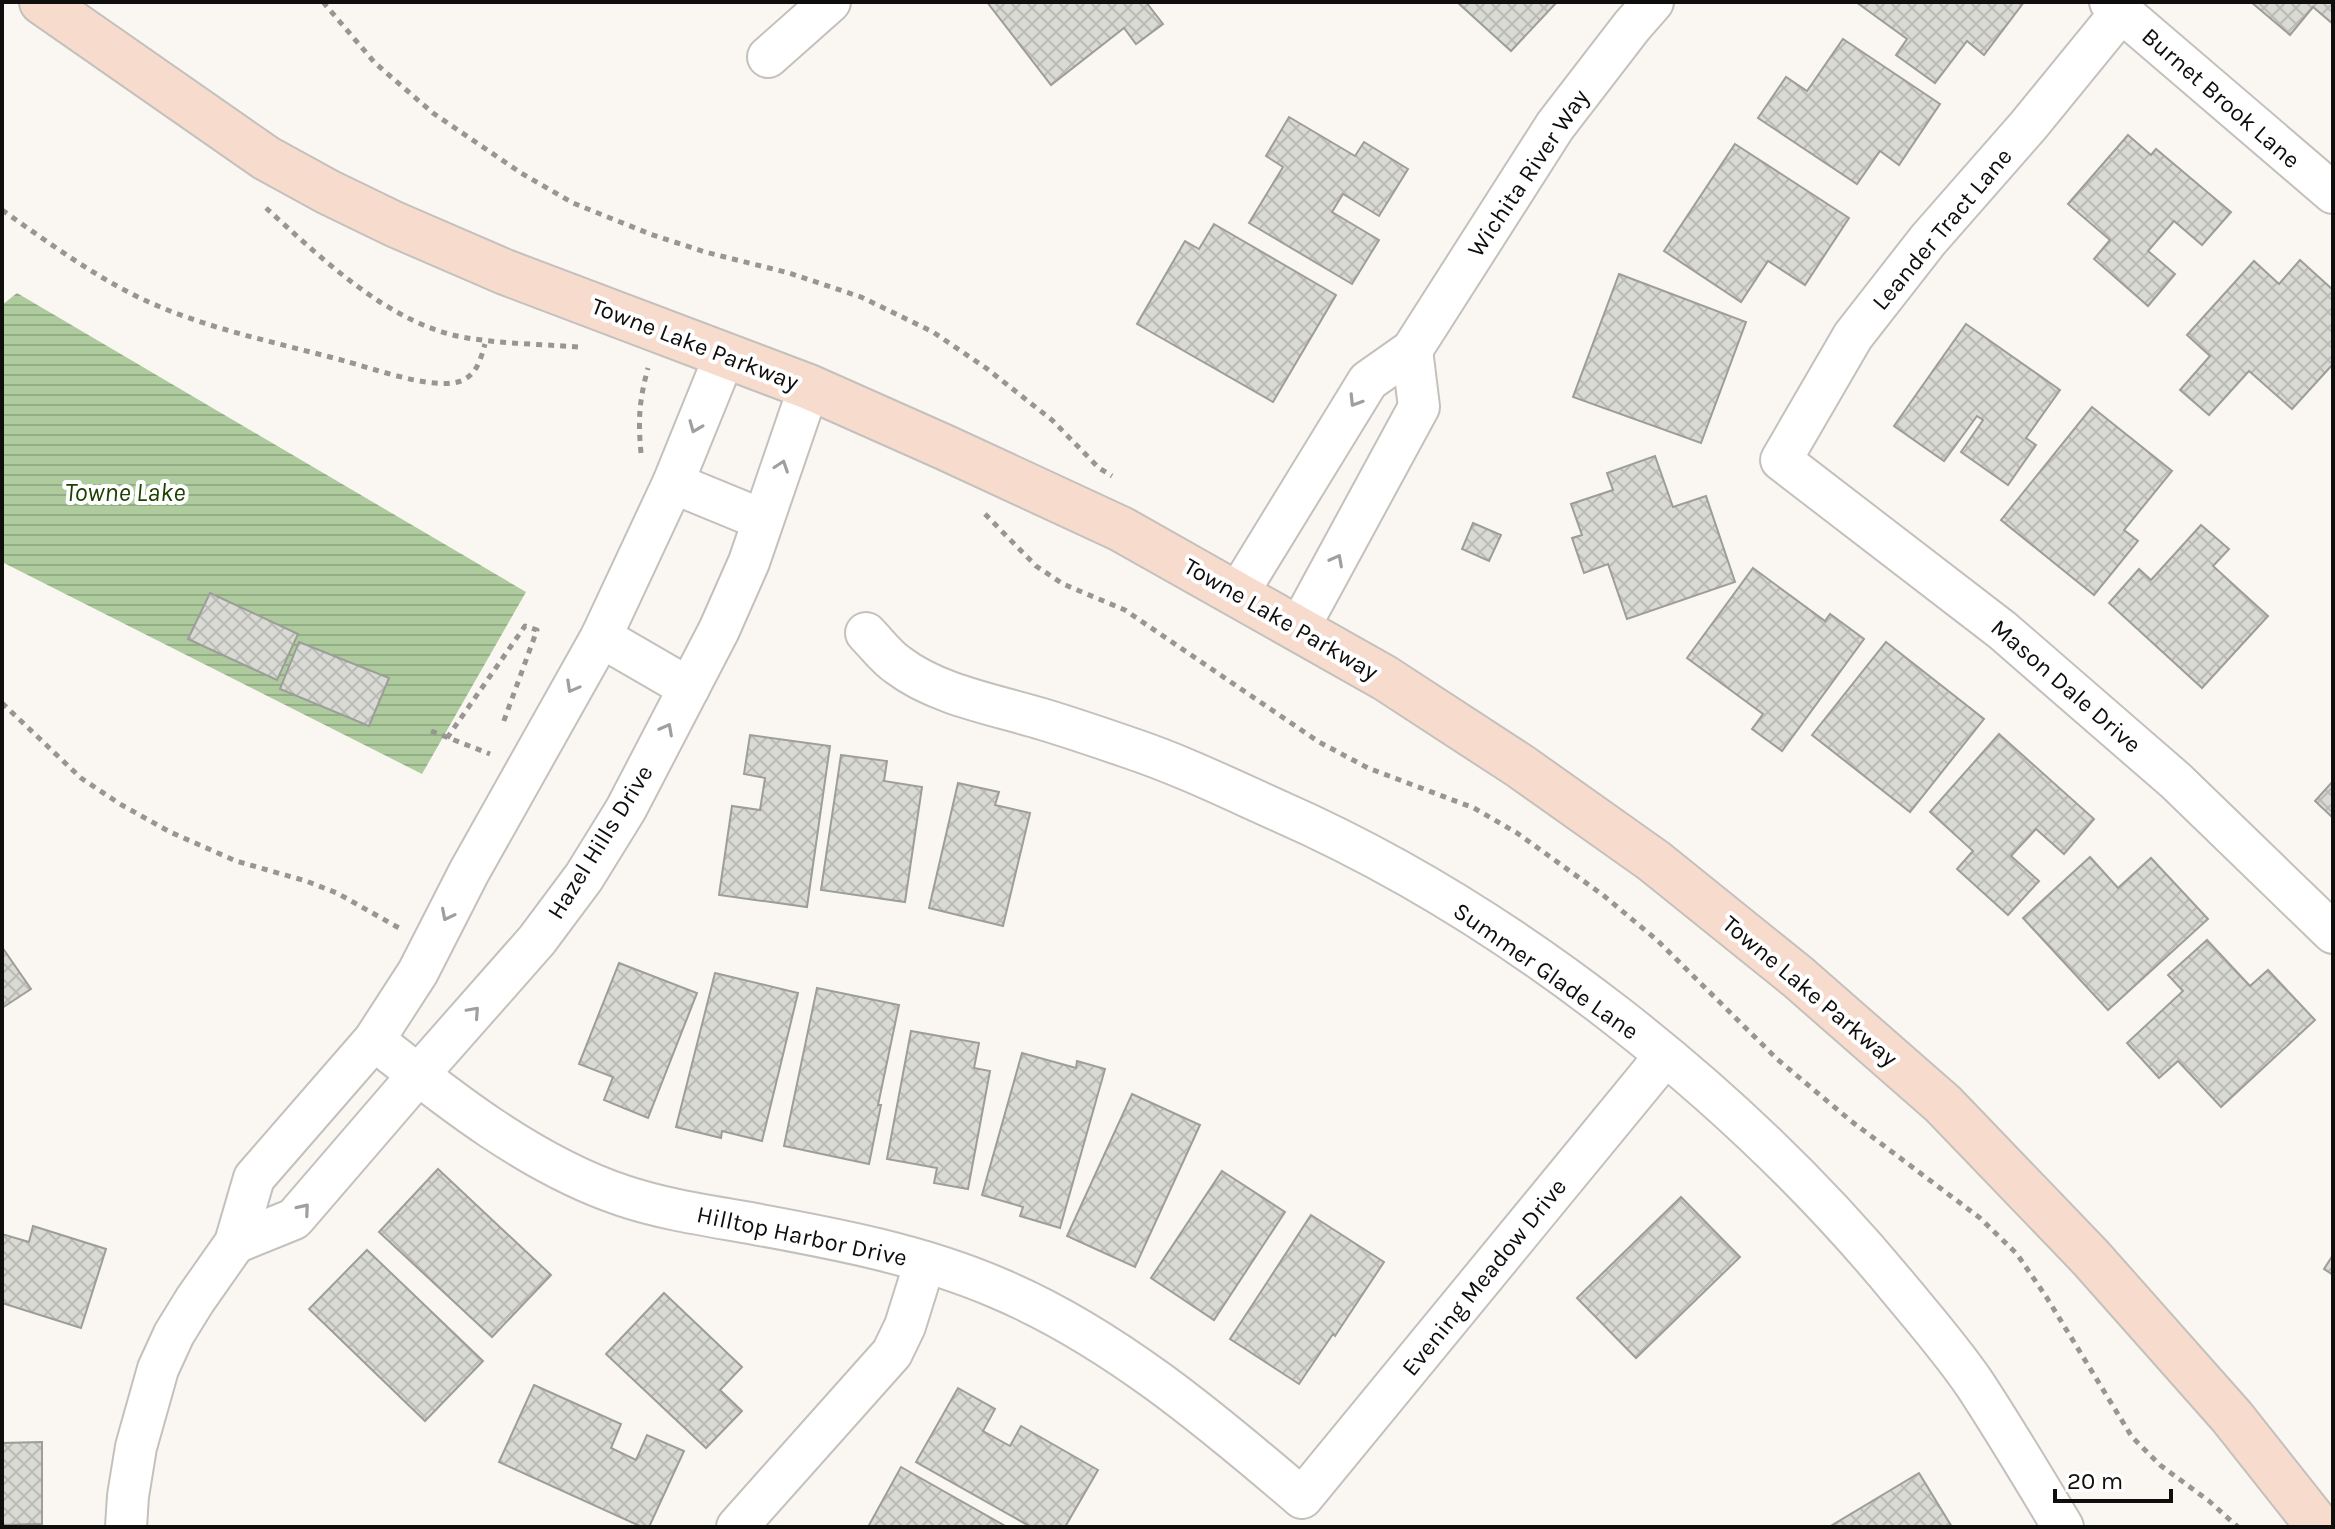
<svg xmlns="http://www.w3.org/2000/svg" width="2335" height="1529" viewBox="0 0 2335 1529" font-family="Karla,sans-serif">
<defs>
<pattern id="water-rules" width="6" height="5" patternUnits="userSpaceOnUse" patternTransform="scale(2)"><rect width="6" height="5" fill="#adcb9d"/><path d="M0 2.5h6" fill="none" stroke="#94ad86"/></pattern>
<pattern id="building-cross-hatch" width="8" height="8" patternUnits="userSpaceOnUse" patternTransform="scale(2)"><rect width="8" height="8" fill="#dadad5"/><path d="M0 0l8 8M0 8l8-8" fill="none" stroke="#babab6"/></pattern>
</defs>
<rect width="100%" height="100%" fill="#faf7f3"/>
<!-- water -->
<polygon fill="url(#water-rules)" points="17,293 526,592 422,774 2,562 2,305"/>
<!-- building -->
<g fill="url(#building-cross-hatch)" stroke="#9d9d99" stroke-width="2">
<polygon points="987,2 1146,2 1163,24 1136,44 1124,28 1051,85"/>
<polygon points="1457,2 1557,2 1511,51"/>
<polygon points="1856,2 2024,2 1984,55 1967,41 1935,83 1896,55 1907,39"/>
<polygon points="2251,2 2333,2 2333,24 2313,7 2290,35"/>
<polygon points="1843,39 1940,104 1899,165 1880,151 1857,184 1758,118 1786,77 1807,91"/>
<polygon points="1289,117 1355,156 1364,142 1408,169 1379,216 1343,194 1332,212 1379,240 1352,284 1249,223 1283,167 1266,156"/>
<polygon points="2128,135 2151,155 2156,149 2231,212 2202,245 2174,221 2148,251 2175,274 2148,306 2094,259 2110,240 2068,204"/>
<polygon points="1735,144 1849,218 1805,285 1768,261 1741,302 1664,251"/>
<polygon points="1214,224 1336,295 1273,402 1137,324 1185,241 1199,249"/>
<polygon points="2300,260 2333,290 2333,364 2292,409 2249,371 2209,415 2180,390 2210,356 2187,335 2254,261 2279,284"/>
<polygon points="1619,274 1746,322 1701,443 1573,397"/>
<polygon points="1966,324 2060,390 2026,438 2036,445 2008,485 1961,452 1983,420 1977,416 1944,461 1894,426"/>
<polygon points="2092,407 2172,471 2124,530 2138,541 2094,595 2001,520"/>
<polygon points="1655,456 1673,507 1706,496 1735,582 1627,619 1608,564 1584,573 1572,538 1582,535 1571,504 1613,490 1607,473"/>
<polygon points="1473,523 1501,535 1489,561 1462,549"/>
<polygon points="2201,525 2229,549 2213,566 2268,616 2202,688 2109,603 2139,569 2151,580"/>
<polygon points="1753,568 1825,621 1830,614 1864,639 1782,751 1752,729 1763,714 1687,658"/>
<polygon points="210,593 298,634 277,680 188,639"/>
<polygon points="299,642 389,678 369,726 280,689"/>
<polygon points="1886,642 1984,719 1910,812 1812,735"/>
<polygon points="1999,734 2094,819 2064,854 2036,829 2011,856 2039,881 2008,915 1957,869 1973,851 1930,812"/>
<polygon points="750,735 830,746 807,907 719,895 732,806 760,810 765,778 744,774"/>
<polygon points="841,755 887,761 884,781 922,787 905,902 821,890"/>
<polygon points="2333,781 2333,818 2315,801"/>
<polygon points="958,783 999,792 995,805 1030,813 1003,926 929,908"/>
<polygon points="2090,857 2118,888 2151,858 2208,919 2108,1010 2023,918"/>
<polygon points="2207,940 2250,986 2268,970 2315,1020 2221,1107 2178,1061 2159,1078 2127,1043 2183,991 2168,975"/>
<polygon points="2,947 31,989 2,1008"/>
<polygon points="619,963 697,993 648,1118 604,1100 613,1077 579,1064"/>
<polygon points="715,973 798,993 762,1141 722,1131 721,1138 676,1127"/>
<polygon points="817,988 899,1005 878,1105 881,1105 869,1164 784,1146"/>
<polygon points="911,1031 979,1043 974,1068 990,1071 968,1189 934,1183 937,1168 887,1159"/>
<polygon points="1022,1053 1076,1068 1077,1061 1105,1069 1060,1228 1020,1216 1023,1207 982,1195"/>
<polygon points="1132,1094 1200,1125 1135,1267 1067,1236"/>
<polygon points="438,1169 551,1275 492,1337 379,1232"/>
<polygon points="1222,1171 1285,1212 1214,1320 1151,1278"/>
<polygon points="1681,1197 1740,1257 1636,1358 1577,1298"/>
<polygon points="1311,1215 1384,1262 1335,1336 1333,1334 1299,1384 1230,1339"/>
<polygon points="33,1226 106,1249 81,1328 2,1303 2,1234 29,1242"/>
<polygon points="367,1250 483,1361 425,1421 309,1309"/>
<polygon points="2333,1255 2333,1275 2324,1269"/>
<polygon points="664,1293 742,1367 720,1390 742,1411 706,1448 606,1354"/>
<polygon points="534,1385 621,1424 611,1448 636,1460 647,1435 684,1451 649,1527 642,1527 499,1462"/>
<polygon points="958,1388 995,1409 983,1431 1010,1446 1021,1426 1098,1470 1065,1527 1031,1527 916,1462"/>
<polygon points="42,1442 42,1524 2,1525 2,1443"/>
<polygon points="901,1467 1007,1527 868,1527"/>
<polygon points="1919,1473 1952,1527 1829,1527"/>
</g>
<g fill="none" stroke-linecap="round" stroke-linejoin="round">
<defs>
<g id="street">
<polyline points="2110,2 2333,193"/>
<polyline points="2121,12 2028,126 1928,240 1853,336 1781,460 2002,630 2176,781 2333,933"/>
<polyline points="768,57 830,2"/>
<polyline points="673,483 763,520"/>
<polyline points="1238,593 1368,381 1412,350 1555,126 1632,26 1653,2"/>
<polyline points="1299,628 1419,407 1412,350"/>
<path d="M 866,633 C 876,643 886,657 898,665 C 937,695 996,705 1042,719 C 1072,728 1101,738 1130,748 C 1181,765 1230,789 1279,811 C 1511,913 1742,1097 1902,1292 C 1927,1322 1952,1351 1974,1383 C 2005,1430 2034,1479 2063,1527"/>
<polyline points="601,637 689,688"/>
<path d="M 374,1040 C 449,1100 533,1166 624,1196 C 666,1210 711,1216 755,1224 C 837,1239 922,1255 1000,1289 C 1111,1336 1211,1420 1302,1498 L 1665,1056"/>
<polyline points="235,1243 294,1219 418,1075 537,940 584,877 626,809 719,630 749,562 809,387"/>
<polyline points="126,1527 128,1496 136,1447 158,1369 174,1334 195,1300 235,1243 254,1178 374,1040 418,972 469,872 601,637 673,483 725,355"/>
<polyline points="737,1527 892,1353 905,1326 925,1262"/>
</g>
<polyline id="secondary" points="42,2 266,158 328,192 394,224 505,272 809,387 944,447 1121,529 1385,678 1520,766 1654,861 1798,977 1943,1104 2091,1258 2232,1417 2319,1527"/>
</defs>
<!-- street casing -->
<use href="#street" stroke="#c4c1bd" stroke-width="44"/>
<!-- secondary casing -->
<use href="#secondary" stroke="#c4c1bd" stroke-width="48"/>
<!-- path -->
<g stroke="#989693" stroke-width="5" stroke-dasharray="6 6" stroke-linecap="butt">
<polyline points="323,2 375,63 433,113 521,173 573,203 650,234 705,252 789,273 861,297 933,332 986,368 1052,420 1099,468 1112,476"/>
<path d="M 266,208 C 320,257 388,323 462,337 C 500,344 540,344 578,347"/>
<path d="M 2,210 C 45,240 88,272 136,296 C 201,328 275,342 345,361 C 374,369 425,387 453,383 C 475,380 480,362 485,344"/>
<path d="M 641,453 C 638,420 639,401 648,368"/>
<polyline points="985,514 1036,566 1063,584 1125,610 1319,742 1368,768 1474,808 1517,833 1603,895 1658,941 1777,1059 1851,1121 1980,1218 2017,1254 2047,1298 2132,1437 2160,1465 2209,1501 2238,1527"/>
<polyline points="2,703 81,778 120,804 170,832 236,861 306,881 337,893 399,928"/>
<polyline points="431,731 490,754"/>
<polyline points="447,738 525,626 537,630 502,726"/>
</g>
<!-- street -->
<use href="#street" stroke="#fff" stroke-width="40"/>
<!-- secondary -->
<use href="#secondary" stroke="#f7dcce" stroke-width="44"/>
</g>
<!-- one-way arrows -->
<defs><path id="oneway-chevron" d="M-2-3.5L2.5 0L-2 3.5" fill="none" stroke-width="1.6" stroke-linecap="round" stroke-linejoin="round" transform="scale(2)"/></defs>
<g stroke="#9f9f9e">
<use href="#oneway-chevron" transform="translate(1355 401) rotate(122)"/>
<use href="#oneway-chevron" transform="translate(695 427) rotate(112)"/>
<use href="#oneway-chevron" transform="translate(782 466) rotate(-71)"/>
<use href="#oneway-chevron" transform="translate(1337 560) rotate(-62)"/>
<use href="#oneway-chevron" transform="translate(572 687) rotate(119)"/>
<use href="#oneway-chevron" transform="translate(667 729) rotate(-62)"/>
<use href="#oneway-chevron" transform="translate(447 915) rotate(117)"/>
<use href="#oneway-chevron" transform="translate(474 1012) rotate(-48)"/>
<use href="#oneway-chevron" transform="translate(304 1209) rotate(-50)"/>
</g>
<g text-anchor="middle" stroke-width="8" stroke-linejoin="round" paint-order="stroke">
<!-- street labels -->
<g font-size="24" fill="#0f0e0d" stroke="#fff">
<text transform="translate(2221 98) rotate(41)" y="8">Burnet Brook Lane</text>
<text transform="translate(1528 173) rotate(-56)" y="8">Wichita River Way</text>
<text transform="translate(1942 229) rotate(-50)" y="8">Leander Tract Lane</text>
<text transform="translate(695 344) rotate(21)" y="8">Towne Lake Parkway</text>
<text transform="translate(1281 619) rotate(30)" y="8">Towne Lake Parkway</text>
<text transform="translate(2066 686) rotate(41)" y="8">Mason Dale Drive</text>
<text transform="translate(600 842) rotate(-58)" y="8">Hazel Hills Drive</text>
<text transform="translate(1546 971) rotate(35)" y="8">Summer Glade Lane</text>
<text transform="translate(1810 991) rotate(40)" y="8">Towne Lake Parkway</text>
<text transform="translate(802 1236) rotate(12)" y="8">Hilltop Harbor Drive</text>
<text transform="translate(1484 1277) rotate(-51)" y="8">Evening Meadow Drive</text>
</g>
<!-- water labels -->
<g font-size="26" font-style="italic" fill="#1d4100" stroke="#fff">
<text x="125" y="501">Towne Lake</text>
</g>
</g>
<!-- border -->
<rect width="2335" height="1529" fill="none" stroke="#0f0e0d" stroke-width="8"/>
<!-- scale -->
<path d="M2055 1489v12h116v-12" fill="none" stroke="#0f0e0d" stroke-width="4"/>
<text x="2067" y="1489" font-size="24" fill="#0f0e0d" stroke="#ffffff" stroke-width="6" paint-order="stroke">20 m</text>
</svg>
